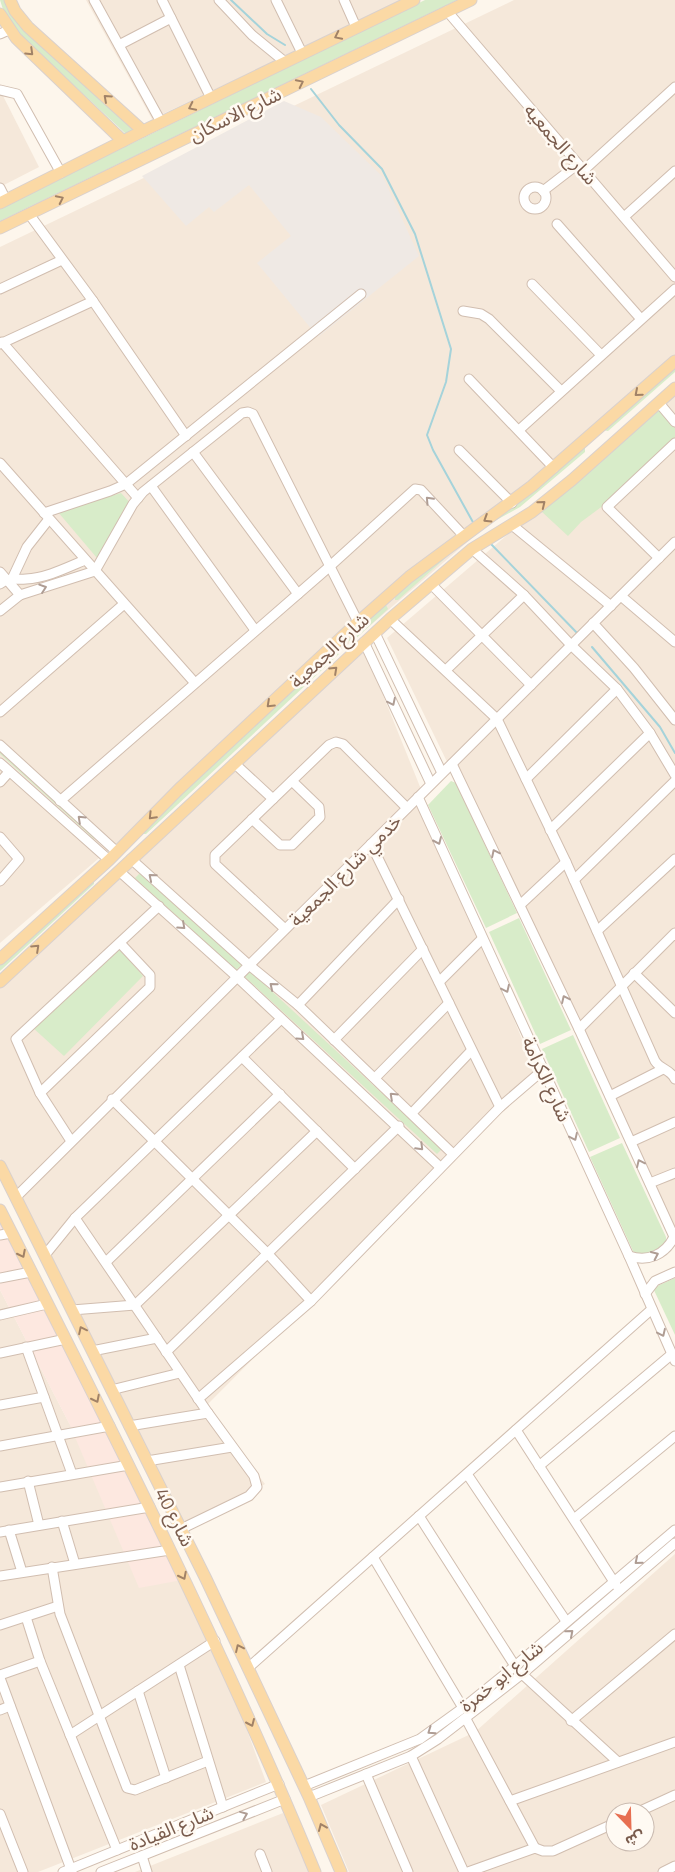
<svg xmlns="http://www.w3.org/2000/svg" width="675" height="1872" viewBox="0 0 675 1872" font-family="'Titillium Web','Noto Sans Arabic',sans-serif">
<rect width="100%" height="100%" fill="#fdf6ec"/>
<!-- residential -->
<g fill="#f5e8da" fill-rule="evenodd">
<polygon points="86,0 405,0 152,119"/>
<polygon points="514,0 675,0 675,364 0,943 0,247"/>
<polygon points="0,90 39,167 0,187"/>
<polygon points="675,391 675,1232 387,638"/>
<polygon points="364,648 536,1074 205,1407 265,1484 187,1528 0,1158 0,984"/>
<polygon points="0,1290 69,1423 182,1580 217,1649 266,1782 38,1872 0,1872"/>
<path d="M 675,1554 L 675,1872 L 349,1872 L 321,1805 L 475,1732 ZM 615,1812 L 645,1812 L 645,1842 L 615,1842 Z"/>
<polygon points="283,1813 312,1872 135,1872"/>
</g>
<!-- commercial -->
<polygon fill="#fde8e0" points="0,1223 182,1580 139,1588 69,1423 0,1290"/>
<!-- industrial -->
<polygon fill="#efe9e4" points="284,101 321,117 383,177 419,256 318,337 257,263 291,236 249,185 214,212 209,207 186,226 142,176"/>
<!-- green -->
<g fill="#d8ecc9">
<polygon points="0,0 6,0 15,20 23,28 134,129 126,134 15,30 6,19"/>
<polygon points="425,0 457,0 0,221 0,208"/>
<polygon points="675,364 675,372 608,431 603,430"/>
<polygon points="658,406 675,423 675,444 608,502 581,522 568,536 541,511"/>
<polygon points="582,446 585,448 585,452 520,507 475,532 398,600 395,600 395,595 427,566"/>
<polygon points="121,493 131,504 97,558 58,512"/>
<polygon points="383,605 386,605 388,609 352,642 349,641 347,637"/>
<polygon points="337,649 339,654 146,834 142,834 140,831"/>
<polygon points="0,746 99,835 94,839 0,754"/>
<polygon points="451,781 456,783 517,913 486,928 428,805"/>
<polygon points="141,872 242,965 236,970 135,878"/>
<polygon points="94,881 94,884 0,971 0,961"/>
<polygon points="519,918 571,1030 540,1044 489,932"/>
<polygon points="118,947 143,976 64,1056 32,1027"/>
<polygon points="250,971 442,1149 437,1154 244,976"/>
<polygon points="573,1035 620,1138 589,1152 542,1049"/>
<polygon points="622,1143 666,1237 666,1244 664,1246 643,1255 636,1255 633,1251 590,1157"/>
<polygon points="675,1278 675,1335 653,1288"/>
</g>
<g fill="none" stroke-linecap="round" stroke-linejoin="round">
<!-- stream -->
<g stroke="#a5d3da" stroke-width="2">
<polyline points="231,0 267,34 285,45"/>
<polyline points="311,89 339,125 382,169 415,234 451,349 446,382 427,435 433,450 474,524"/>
<polyline points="490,543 579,635"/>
<polyline points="592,647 660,727 675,753"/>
</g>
<defs>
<g id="minor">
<polyline points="94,0 161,122"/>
<polyline points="162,0 211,98"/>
<polyline points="219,0 252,35 285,62"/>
<polyline points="276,0 302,53"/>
<polyline points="344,0 356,27"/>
<polyline points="447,11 675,277"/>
<polyline points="0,34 9,30"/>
<polyline points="119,45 171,18"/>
<polyline points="0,90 17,94 61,173"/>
<polyline points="584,170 675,87"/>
<circle cx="535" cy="198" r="11"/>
<polyline points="0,188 6,200"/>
<polyline points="543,191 578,164"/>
<polyline points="624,217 675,171"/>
<polyline points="557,224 641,319"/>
<polyline points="532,284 601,355"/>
<polyline points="0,289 62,260"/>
<polyline points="93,301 186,436"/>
<polyline points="463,311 481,314 489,319 561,391"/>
<polyline points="2,342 138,498"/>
<polyline points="0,344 93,301 29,214"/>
<polyline points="469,379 554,468"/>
<polyline points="659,403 675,422"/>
<polyline points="519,430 675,289"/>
<polyline points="459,450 512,503"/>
<polyline points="193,452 298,594"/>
<polyline points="0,463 195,683"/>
<polyline points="151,486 255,630"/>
<polyline points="44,513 110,491 126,484 361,294"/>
<polyline points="512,525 611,606"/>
<polyline points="472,549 524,595 571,645 617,689 650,733 675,775"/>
<polyline points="659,558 607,507 675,443"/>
<polyline points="0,572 20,595"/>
<polyline points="12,579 27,547 49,519"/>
<path d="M 0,584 C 9,577 15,580 26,579 C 46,578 66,568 85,560"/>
<polyline points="431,584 531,685"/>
<polyline points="621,596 675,642"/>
<polyline points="0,611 20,595 95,571 133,504 143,492 242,413 248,412 253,414 358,622"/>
<path d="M 390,619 L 497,719 L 566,862 L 655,1061 C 661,1070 670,1069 675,1079"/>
<polyline points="593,623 634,668 675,720"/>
<polyline points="375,633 442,773"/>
<polyline points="364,642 431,784"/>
<polyline points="446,670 524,595"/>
<polyline points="0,712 124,604"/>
<polyline points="0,745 117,852"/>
<polyline points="0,763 109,860"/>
<polyline points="234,763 273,799"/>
<polyline points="452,764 579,1029 675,1239"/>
<polyline points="526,779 617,689"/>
<polyline points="0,782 9,772"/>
<polyline points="418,797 629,1256 675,1361"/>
<polyline points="60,801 329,567 415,489 421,490 463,535"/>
<polyline points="252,819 280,845 292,845 320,817 319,807 292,781"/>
<polyline points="550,830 650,733"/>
<polyline points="0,837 19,859 0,881"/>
<polyline points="371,844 500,1107"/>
<polyline points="131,859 249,965 298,1005 453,1154"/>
<polyline points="119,871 237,977 440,1167"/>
<polyline points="574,880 675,781"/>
<polyline points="520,905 566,862"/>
<polyline points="285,929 215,864 215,855 329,745 336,742 343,744 407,808"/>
<polyline points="597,931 675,859"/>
<polyline points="634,973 675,1013"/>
<polyline points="439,982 482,939"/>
<polyline points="298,1005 399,899"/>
<polyline points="579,1029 675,933"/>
<polyline points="334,1040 423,949"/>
<polyline points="242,1057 355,1169"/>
<polyline points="375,1078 449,1003"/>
<polyline points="40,1093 150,987 150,975 120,943"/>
<polyline points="610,1096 663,1069"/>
<polyline points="112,1099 268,1254 311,1301"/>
<polyline points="412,1113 471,1051"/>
<polyline points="71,1141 40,1093 16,1039 159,906"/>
<polyline points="631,1142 675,1122"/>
<polyline points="650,1183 675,1173"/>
<polyline points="16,1197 675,542"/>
<polyline points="75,1218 208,1413 254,1476 257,1487 249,1496 181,1529"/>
<polyline points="0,1235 11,1233"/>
<polyline points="45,1255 75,1218 281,1019"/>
<path d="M 629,1256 C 648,1262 665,1255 674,1237"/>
<polyline points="106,1262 280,1094"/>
<polyline points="0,1278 31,1272"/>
<polyline points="645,1294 655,1281 675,1272"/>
<polyline points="72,1310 135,1305 317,1131"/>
<polyline points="0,1315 47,1304"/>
<polyline points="26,1347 72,1474"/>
<polyline points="92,1351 157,1338"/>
<polyline points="166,1352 399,1126"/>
<polyline points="0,1353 66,1339"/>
<polyline points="111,1390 180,1373"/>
<polyline points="198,1399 311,1301 500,1107 543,1070"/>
<polyline points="0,1405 44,1397"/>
<polyline points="129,1426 208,1413"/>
<polyline points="516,1430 616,1585"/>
<polyline points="0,1446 110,1426"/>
<polyline points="147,1461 232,1447"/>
<polyline points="539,1466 672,1354"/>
<polyline points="467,1474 566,1621"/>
<polyline points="28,1481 39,1525"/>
<polyline points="0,1487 129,1465"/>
<polyline points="419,1516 515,1666"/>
<polyline points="574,1519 675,1436"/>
<polyline points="62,1521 75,1564"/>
<polyline points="9,1530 22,1572"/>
<polyline points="0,1532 150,1507"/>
<polyline points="373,1557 463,1708"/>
<polyline points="52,1567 60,1614 127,1788 135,1790 208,1761"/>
<polyline points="0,1576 170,1550"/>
<polyline points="26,1617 40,1661 117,1850"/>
<polyline points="0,1625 58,1606"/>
<polyline points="179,1665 223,1807"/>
<polyline points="248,1668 652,1309"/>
<polyline points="522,1674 618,1762"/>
<polyline points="0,1675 40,1661"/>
<polyline points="0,1678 72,1872"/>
<polyline points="138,1691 166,1778"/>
<polyline points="0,1710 10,1706"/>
<polyline points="466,1719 535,1848"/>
<polyline points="571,1721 675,1634"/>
<polyline points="70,1735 215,1641"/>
<polyline points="411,1756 464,1872"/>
<polyline points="366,1774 408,1872"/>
<polyline points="304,1786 420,1739 463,1708 515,1666 675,1530"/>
<polyline points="309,1797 411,1756 438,1739 522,1674 675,1543"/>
<polyline points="510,1801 675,1742"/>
<polyline points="638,1812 675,1795"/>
<polyline points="0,1814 23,1872"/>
<polyline points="260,1854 267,1872"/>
<polyline points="142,1856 147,1872"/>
<polyline points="63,1872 279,1784"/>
<polyline points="101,1872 285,1799"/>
<polyline points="468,1872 535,1848 543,1851 553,1851 615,1823"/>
<polyline points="663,1872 675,1866"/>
</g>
<g id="major">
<polyline points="10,0 15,11 28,27 143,131"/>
<polyline points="0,14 16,38 123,141"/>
<polyline points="0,203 143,131 414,0"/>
<polyline points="0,228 471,0"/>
<polyline points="0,959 109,860 179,789 358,622 409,577 532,486 675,361"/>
<polyline points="0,982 390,619 472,549 532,512 572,480 675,388"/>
<polyline points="0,1166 206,1579 309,1797 341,1872"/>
<path d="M 0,1210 C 111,1428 222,1646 315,1872"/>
</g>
</defs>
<!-- minor casing -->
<use href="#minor" stroke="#d1beb0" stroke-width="11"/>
<!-- major casing -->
<use href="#major" stroke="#dad1cd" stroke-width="13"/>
<!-- minor -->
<use href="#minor" stroke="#fff" stroke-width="9"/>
<!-- major -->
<use href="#major" stroke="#fbd9a5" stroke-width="11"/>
</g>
<!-- one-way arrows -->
<defs><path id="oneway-chevron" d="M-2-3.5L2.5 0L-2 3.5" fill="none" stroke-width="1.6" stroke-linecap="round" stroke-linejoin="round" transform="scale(1.25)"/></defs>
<g stroke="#a18267">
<use href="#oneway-chevron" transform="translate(338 36) rotate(154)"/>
<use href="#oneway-chevron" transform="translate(30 52) rotate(44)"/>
<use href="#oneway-chevron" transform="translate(300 83) rotate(-26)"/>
<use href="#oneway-chevron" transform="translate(107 98) rotate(-138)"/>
<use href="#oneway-chevron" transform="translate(192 107) rotate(154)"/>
<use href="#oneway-chevron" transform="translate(60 199) rotate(-26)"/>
<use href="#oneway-chevron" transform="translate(638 393) rotate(139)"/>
<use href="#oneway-chevron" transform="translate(542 504) rotate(-39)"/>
<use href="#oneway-chevron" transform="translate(487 519) rotate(148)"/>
<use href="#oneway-chevron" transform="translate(334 670) rotate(-43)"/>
<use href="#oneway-chevron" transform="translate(270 704) rotate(137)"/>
<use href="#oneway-chevron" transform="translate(152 816) rotate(134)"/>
<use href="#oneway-chevron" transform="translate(36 948) rotate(-43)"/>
<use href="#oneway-chevron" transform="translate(22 1254) rotate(63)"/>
<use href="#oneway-chevron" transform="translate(82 1330) rotate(-116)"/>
<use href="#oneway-chevron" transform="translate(96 1399) rotate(63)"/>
<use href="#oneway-chevron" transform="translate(183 1576) rotate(63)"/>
<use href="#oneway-chevron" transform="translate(239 1648) rotate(-115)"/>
<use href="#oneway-chevron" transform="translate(251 1723) rotate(66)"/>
<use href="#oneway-chevron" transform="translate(322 1827) rotate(-113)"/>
</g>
<g stroke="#af9d94">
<use href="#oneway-chevron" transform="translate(429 500) rotate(-133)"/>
<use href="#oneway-chevron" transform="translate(43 588) rotate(-19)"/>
<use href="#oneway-chevron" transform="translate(392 702) rotate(64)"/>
<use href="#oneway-chevron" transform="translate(81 819) rotate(-137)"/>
<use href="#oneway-chevron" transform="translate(438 841) rotate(66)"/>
<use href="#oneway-chevron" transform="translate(495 853) rotate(-116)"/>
<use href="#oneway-chevron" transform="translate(152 877) rotate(-140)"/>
<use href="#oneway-chevron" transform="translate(182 926) rotate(42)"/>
<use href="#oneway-chevron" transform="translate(273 986) rotate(-141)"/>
<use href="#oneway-chevron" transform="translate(506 989) rotate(65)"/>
<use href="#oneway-chevron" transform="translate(565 999) rotate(-115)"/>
<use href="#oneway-chevron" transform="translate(301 1037) rotate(42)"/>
<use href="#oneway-chevron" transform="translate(393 1096) rotate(-137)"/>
<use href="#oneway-chevron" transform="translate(574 1137) rotate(65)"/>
<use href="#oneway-chevron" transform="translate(420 1147) rotate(45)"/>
<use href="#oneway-chevron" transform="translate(640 1163) rotate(-115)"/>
<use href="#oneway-chevron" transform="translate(655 1255) rotate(-25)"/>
<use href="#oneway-chevron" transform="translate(662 1333) rotate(65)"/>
<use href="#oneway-chevron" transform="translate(638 1561) rotate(140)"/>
<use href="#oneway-chevron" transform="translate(570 1633) rotate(-41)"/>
<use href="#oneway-chevron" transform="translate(431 1731) rotate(145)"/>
<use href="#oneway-chevron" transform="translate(244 1815) rotate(-22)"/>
</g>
<g text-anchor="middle" stroke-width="5" stroke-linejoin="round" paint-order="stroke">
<!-- street labels -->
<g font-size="19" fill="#7a5c4d" stroke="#fffaf3">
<text transform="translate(235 114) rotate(-26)" y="7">شارع الاسكان</text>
<text transform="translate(561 144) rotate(49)" y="7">شارع الجمعيه</text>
<text transform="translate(329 650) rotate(-43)" y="7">شارع الجمعية</text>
<text transform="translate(345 870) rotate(-45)" y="7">خدمي شارع الجمعية</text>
<text transform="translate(547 1079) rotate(65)" y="7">شارع الكرامة</text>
<text transform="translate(175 1517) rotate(63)" y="7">شارع 40</text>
<text transform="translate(501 1676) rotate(-39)" y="7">شارع ابو خمرة</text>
<text transform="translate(171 1828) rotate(-22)" y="7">شارع القيادة</text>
</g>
</g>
<!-- north arrow -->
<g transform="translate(630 1827) rotate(157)"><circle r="24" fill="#fffaf3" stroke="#cabbb1"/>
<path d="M0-4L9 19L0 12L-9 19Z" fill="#e76f51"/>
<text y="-8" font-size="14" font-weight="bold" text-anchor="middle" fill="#7a5c4d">ش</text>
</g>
</svg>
